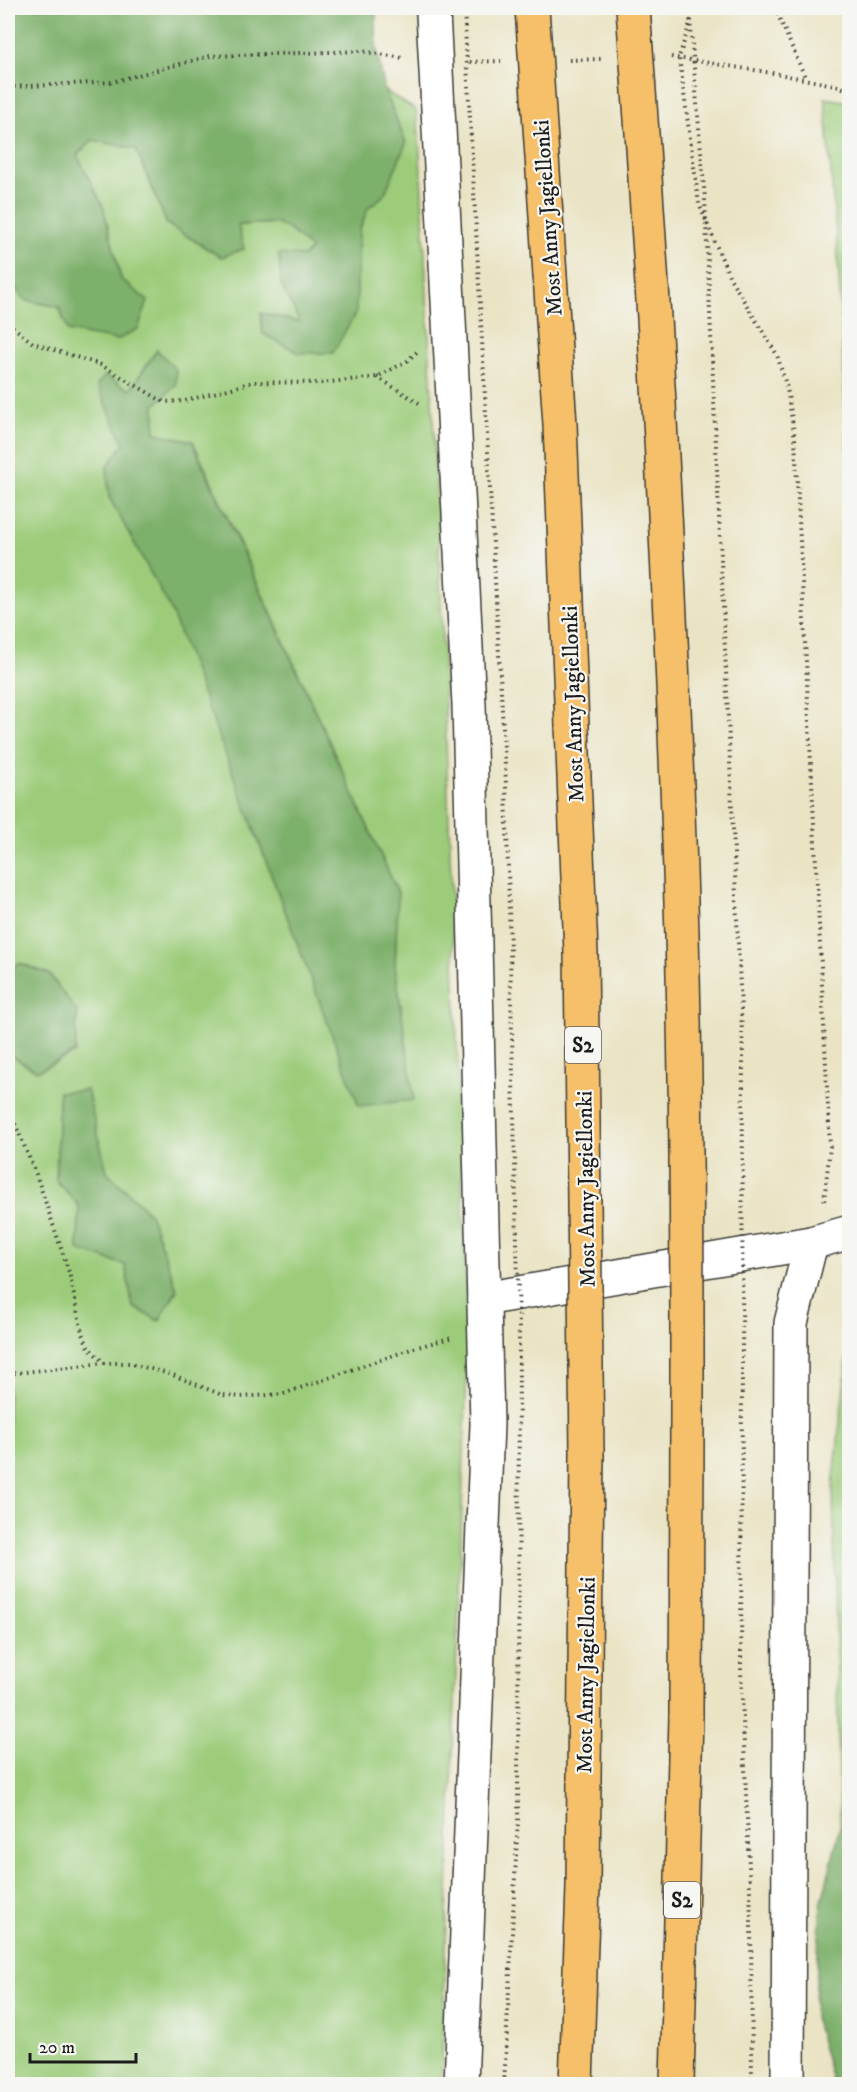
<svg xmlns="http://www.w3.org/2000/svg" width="857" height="2092" viewBox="0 0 857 2092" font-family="'IM FELL DW Pica',serif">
<rect width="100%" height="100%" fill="#f6f6f2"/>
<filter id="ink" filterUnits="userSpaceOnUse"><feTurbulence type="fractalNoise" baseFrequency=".0167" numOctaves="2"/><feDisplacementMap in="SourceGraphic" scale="12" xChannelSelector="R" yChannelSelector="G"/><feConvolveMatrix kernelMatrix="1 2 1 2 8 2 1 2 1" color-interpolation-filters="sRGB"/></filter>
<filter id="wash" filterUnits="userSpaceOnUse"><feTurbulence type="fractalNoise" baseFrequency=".008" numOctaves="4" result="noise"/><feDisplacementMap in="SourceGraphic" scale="24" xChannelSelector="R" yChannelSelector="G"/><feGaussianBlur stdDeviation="1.35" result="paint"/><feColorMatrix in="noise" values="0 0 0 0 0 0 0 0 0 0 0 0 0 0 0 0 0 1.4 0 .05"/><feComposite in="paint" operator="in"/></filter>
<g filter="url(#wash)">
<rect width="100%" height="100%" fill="#eae4c5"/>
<!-- green -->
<g fill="#9ccc7a" stroke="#5c744b" stroke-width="1.5" fill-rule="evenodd">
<path d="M 385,91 L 416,110 L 419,134 L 438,520 L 468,1343 L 441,2084 L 8,2084 L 8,1054 L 37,1071 L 75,1053 L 77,1012 L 49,974 L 19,963 L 8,975 L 8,279 L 25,300 L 59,307 L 147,301 L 121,279 L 103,206 L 77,155 L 93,140 L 136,149 L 167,224 L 221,257 L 243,249 L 238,225 L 277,223 L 290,230 L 311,249 L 304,256 L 279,255 L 281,284 L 301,323 L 261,314 L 263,334 L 356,312 L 359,231 L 368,208 L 384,195 L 406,143 ZM 157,350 L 176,370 L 176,385 L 155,405 L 154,433 L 193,441 L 398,893 L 395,965 L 414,1100 L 170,608 L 109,497 L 107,467 L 124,444 L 105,376 L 130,390 ZM 86,1090 L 107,1172 L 150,1214 L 177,1290 L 159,1320 L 133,1307 L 125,1265 L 78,1250 L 79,1206 L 56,1180 L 59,1092 Z"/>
<polygon points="825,98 844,101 849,104 849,483 838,259"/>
<polygon points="849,1340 849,1830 840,1828 833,1486"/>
</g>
<!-- forest -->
<g fill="#7db06a" stroke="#4c6643" stroke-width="1.5">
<polygon points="8,8 376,8 376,46 385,91 406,143 384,195 368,208 359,231 356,312 333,353 299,353 263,334 261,313 300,322 281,284 279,254 304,256 311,249 290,230 277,223 238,225 244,249 221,257 167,224 136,149 93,140 77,155 103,206 121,279 148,301 138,329 117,340 68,331 59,307 25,300 8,279"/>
<polygon points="157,350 176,370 176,385 155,405 155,433 192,441 398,893 395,965 414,1100 359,1106 170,608 109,497 107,467 124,444 97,385 105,376 130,390"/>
<polygon points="18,963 49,974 77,1012 75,1052 37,1071 8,1054 8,975"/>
<polygon points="87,1090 107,1172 150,1214 177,1290 159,1321 133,1307 125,1265 78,1250 79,1206 56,1180 59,1092"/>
<polygon points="840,1828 850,1830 849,2084 833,2084 814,2017 821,1905"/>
</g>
</g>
<g filter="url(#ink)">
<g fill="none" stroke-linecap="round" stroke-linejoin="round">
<defs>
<g id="minor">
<polyline points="433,13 469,705 487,1424 461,2084"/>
<polyline points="484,1299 811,1243 850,1232"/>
<polyline points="788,2084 791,1323 811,1243"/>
</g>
<polyline id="highway" points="677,2084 686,1715"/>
</defs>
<!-- minor casing -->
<use href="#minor" stroke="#3b3a35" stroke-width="36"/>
<!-- highway casing -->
<use href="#highway" stroke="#3b3a35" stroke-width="36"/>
<!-- path -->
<g stroke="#3b3a35" stroke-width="4" stroke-dasharray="1.5 4.5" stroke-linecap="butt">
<polyline points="695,8 679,57 699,204 730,278 777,355 787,388 795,439 830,1147 824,1202"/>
<polyline points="775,8 806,79"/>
<polyline points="671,57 779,74 838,86 850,91"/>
<polyline points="569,60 603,59"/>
<polyline points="470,62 501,61"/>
<polyline points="8,87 112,82 210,56 362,51 403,58"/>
<polyline points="8,323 33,343 101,365 164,402 185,401 253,382 321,383 377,377 407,361 417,352"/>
<polyline points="377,377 419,403"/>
<polyline points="8,1107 36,1174 69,1272 81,1328 88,1347 103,1362"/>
<polyline points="8,1374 103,1363 129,1363 173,1375 222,1395 241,1397 283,1394 414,1348 450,1338"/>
</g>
<!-- minor -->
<use href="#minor" stroke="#fff" stroke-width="33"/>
<!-- highway -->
<use href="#highway" stroke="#f6c06b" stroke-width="33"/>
<defs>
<g id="highway-bridge">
<polyline points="532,8 560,424 581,953 587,1452 583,1887 576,2084"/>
<path d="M 633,8 C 656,316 673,625 682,934 C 689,1194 687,1455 686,1715"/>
</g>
</defs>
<!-- highway-bridge casing -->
<use href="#highway-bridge" stroke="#3b3a35" stroke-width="36" stroke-linecap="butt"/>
<!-- path-bridge -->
<g stroke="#3b3a35" stroke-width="4" stroke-dasharray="1.5 4.5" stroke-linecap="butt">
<polyline points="464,8 506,784 519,1327 518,1820 504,2084"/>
<polyline points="689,8 705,199 743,1055 741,1671 751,1915 752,2084"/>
</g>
<!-- highway-bridge -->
<use href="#highway-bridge" stroke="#f6c06b" stroke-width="33"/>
</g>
</g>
<g text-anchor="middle" stroke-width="4.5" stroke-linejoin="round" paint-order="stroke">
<!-- shield labels -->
<g fill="#f6f6f2" stroke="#5d5d5c" stroke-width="1.5">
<rect x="565" y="1027" width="36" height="36" rx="4.5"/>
<rect x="664" y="1882" width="36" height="36" rx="4.5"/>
</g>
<g font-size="21" font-weight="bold" fill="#1c1c1c">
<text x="583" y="1052">S2</text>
<text x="682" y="1907">S2</text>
</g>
<!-- street labels -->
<g font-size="22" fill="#1c1c1c" stroke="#f6f6f2">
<text transform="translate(547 218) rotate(-94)" y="8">Most Anny Jagiellonki</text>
<text transform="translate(572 704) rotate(-92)" y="8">Most Anny Jagiellonki</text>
<text transform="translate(585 1189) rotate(-91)" y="8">Most Anny Jagiellonki</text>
<text transform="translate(585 1675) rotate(-89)" y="8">Most Anny Jagiellonki</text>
</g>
</g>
<!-- margin -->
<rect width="857" height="2092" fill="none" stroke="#f6f6f2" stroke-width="30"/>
<!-- scale -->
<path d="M30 2053v9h106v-9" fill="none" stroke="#1c1c1c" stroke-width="3"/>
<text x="39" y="2053" font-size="18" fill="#1c1c1c" stroke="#f6f6f2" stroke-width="4.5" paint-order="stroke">20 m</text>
</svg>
